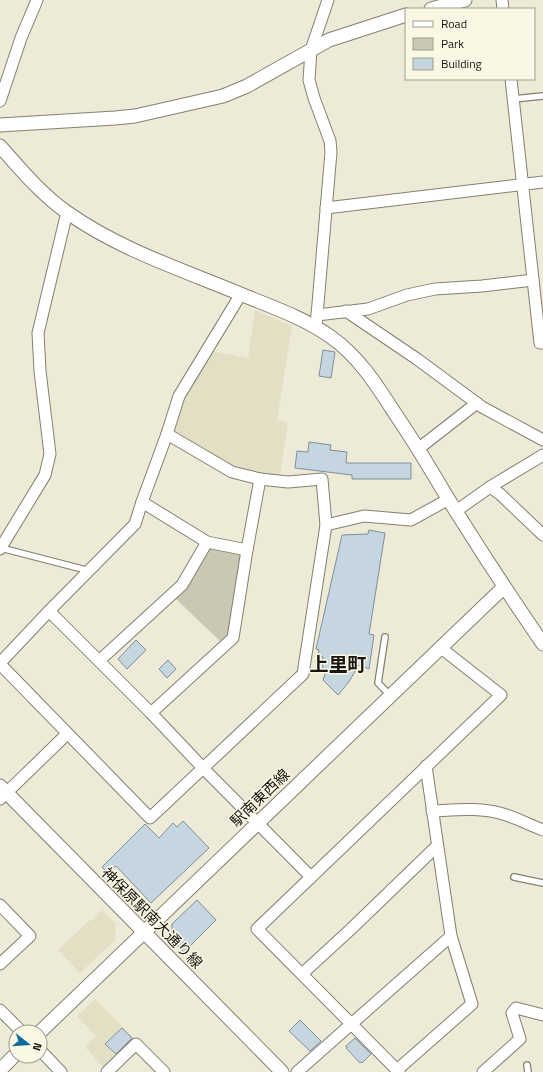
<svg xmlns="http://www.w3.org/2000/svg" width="543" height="1072" viewBox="0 0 543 1072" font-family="'Titillium Web','Noto Sans JP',sans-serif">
<rect width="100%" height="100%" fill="#edead8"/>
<!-- built -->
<g fill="#e3dfc5">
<polygon points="255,310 292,326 277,420 288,423 280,476 236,469 175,433 173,428 183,402 212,351 248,358"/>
<polygon points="102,910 116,924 115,940 80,973 58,950 90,920 91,921"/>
<polygon points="95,999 134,1038 103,1067 85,1047 96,1036 77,1016"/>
</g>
<!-- green -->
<polygon fill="#cac7b4" points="209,547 239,551 243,557 229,635 221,642 175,598"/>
<!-- building -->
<g fill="#c5d6e1" stroke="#7f8f99">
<polygon points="323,350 335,352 331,378 319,376"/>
<polygon points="309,442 331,445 330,450 347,452 346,463 411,463 411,479 352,479 352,475 295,468 297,451 308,452"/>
<polygon points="369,530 385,533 369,634 374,635 369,669 359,665 348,683 338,695 323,680 325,674 322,665 323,657 318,656 319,650 316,649 342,535 368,534"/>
<polygon points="136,640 146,650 127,669 118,659"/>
<polygon points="168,660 176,669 167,678 159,669"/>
<polygon points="183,821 209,848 151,903 116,866 108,873 102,867 145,824 159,838 173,823 177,827"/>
<polygon points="197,900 216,920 184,952 172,941 172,924"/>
<polygon points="300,1020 321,1041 310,1051 289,1031"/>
<polygon points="122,1028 132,1038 116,1054 105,1044"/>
<polygon points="355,1038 371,1054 362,1063 361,1062 360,1063 346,1048 347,1048 346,1046"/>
</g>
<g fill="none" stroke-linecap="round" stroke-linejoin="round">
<defs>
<g id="service">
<polyline points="513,99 543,96"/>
<polyline points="1,548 90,571"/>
<polyline points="385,637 378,683 391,696"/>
<polyline points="514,877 543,883"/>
<polyline points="527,1065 528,1072"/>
</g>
<g id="minor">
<polyline points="502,0 503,9"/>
<polyline points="511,79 540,343 543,343"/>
<polyline points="0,101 21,38 37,0"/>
<polyline points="326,208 543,182"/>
<polyline points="346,311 417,359 482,407 543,440"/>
<polyline points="317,315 368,309 407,295 435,289 482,286 533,280"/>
<polyline points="316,327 331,152 330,141 314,98 309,80 311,50 328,0"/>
<polyline points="418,449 477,403"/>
<polyline points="490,487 500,494 543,535"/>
<polyline points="142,502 207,542 247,550"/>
<polyline points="456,511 490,487 543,455"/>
<polyline points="326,525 364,516 411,520 449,499"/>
<polyline points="0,549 45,475 50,454 40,371 38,333 67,212"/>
<polyline points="49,611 151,713 203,768 311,877"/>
<polyline points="100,660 182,585 207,542"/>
<polyline points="0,663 49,611 135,524 142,502 167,434 179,396 241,294"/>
<polyline points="0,664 150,818 303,674 326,525 322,479 288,482 260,479 232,472 167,434"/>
<polyline points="151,713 233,638 247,550 260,479"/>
<polyline points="0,799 67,734"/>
<path d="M 432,811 C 455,810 480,807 503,814 C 516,818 530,825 543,830"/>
<polyline points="0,905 30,936 0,964"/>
<polyline points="302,974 351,929 437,846"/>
<polyline points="0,1010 22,1032"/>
<polyline points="40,1050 61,1072"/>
<polyline points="397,1070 472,1004 451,936 426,766"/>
<polyline points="107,1072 136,1044 164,1072"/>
<polyline points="297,1072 451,936"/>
<polyline points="399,1072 257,929 501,695 441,648"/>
<polyline points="483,1072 520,1039 512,1013 516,1008 543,1015"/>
</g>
<g id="tertiary">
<polyline points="431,9 465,0"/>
<polyline points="0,125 115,118 135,116 223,96 247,86 329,40 406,15"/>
<path d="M 0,146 C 21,170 42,195 68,213 C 119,249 180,269 238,293 C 269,306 303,317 331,337 C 359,357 376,384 394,412 C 413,440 430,468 447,497 C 478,547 510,596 543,644"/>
<polyline points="0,786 282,1072"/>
<polyline points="40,1032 504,587"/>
<polyline points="0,1070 16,1054"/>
</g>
</defs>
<!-- service casing -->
<use href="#service" stroke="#838070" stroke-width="8"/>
<!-- minor casing -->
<use href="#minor" stroke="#838070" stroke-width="13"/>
<!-- tertiary casing -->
<use href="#tertiary" stroke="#838070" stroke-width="15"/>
<!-- service -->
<use href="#service" stroke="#fff" stroke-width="5.5"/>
<!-- minor -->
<use href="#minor" stroke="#fff" stroke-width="11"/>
<!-- tertiary -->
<use href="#tertiary" stroke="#fff" stroke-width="13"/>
</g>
<g text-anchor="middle" stroke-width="3" stroke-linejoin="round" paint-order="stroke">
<!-- street labels -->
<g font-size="15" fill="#171610" stroke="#fbf7e5">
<text transform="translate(260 798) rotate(-44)" y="5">駅南東西線</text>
<text transform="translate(152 918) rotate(45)" y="5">神保原駅南大通り線</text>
</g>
<!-- district labels -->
<g font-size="19" font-weight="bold" fill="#171610" stroke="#fbf7e5">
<text x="338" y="671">上里町</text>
</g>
</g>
<!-- legend -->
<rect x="405" y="8" width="130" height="72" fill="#fbf7e5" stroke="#a09d90"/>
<rect x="413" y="21" width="20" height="6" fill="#ffffff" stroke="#a09d90"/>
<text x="441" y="28" font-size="12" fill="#171610">Road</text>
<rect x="413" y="38" width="20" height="12" fill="#cac7b4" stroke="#a09d90"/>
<text x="441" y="48" font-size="12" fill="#171610">Park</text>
<rect x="413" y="58" width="20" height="12" fill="#c5d6e1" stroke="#a09d90"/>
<text x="441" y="68" font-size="12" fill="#171610">Building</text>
<!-- north arrow -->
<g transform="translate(28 1044) rotate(107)"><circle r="19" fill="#fbf7e5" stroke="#a09d90"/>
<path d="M0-3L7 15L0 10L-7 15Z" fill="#0b6d9b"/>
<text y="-6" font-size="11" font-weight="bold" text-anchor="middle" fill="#171610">N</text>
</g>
</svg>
